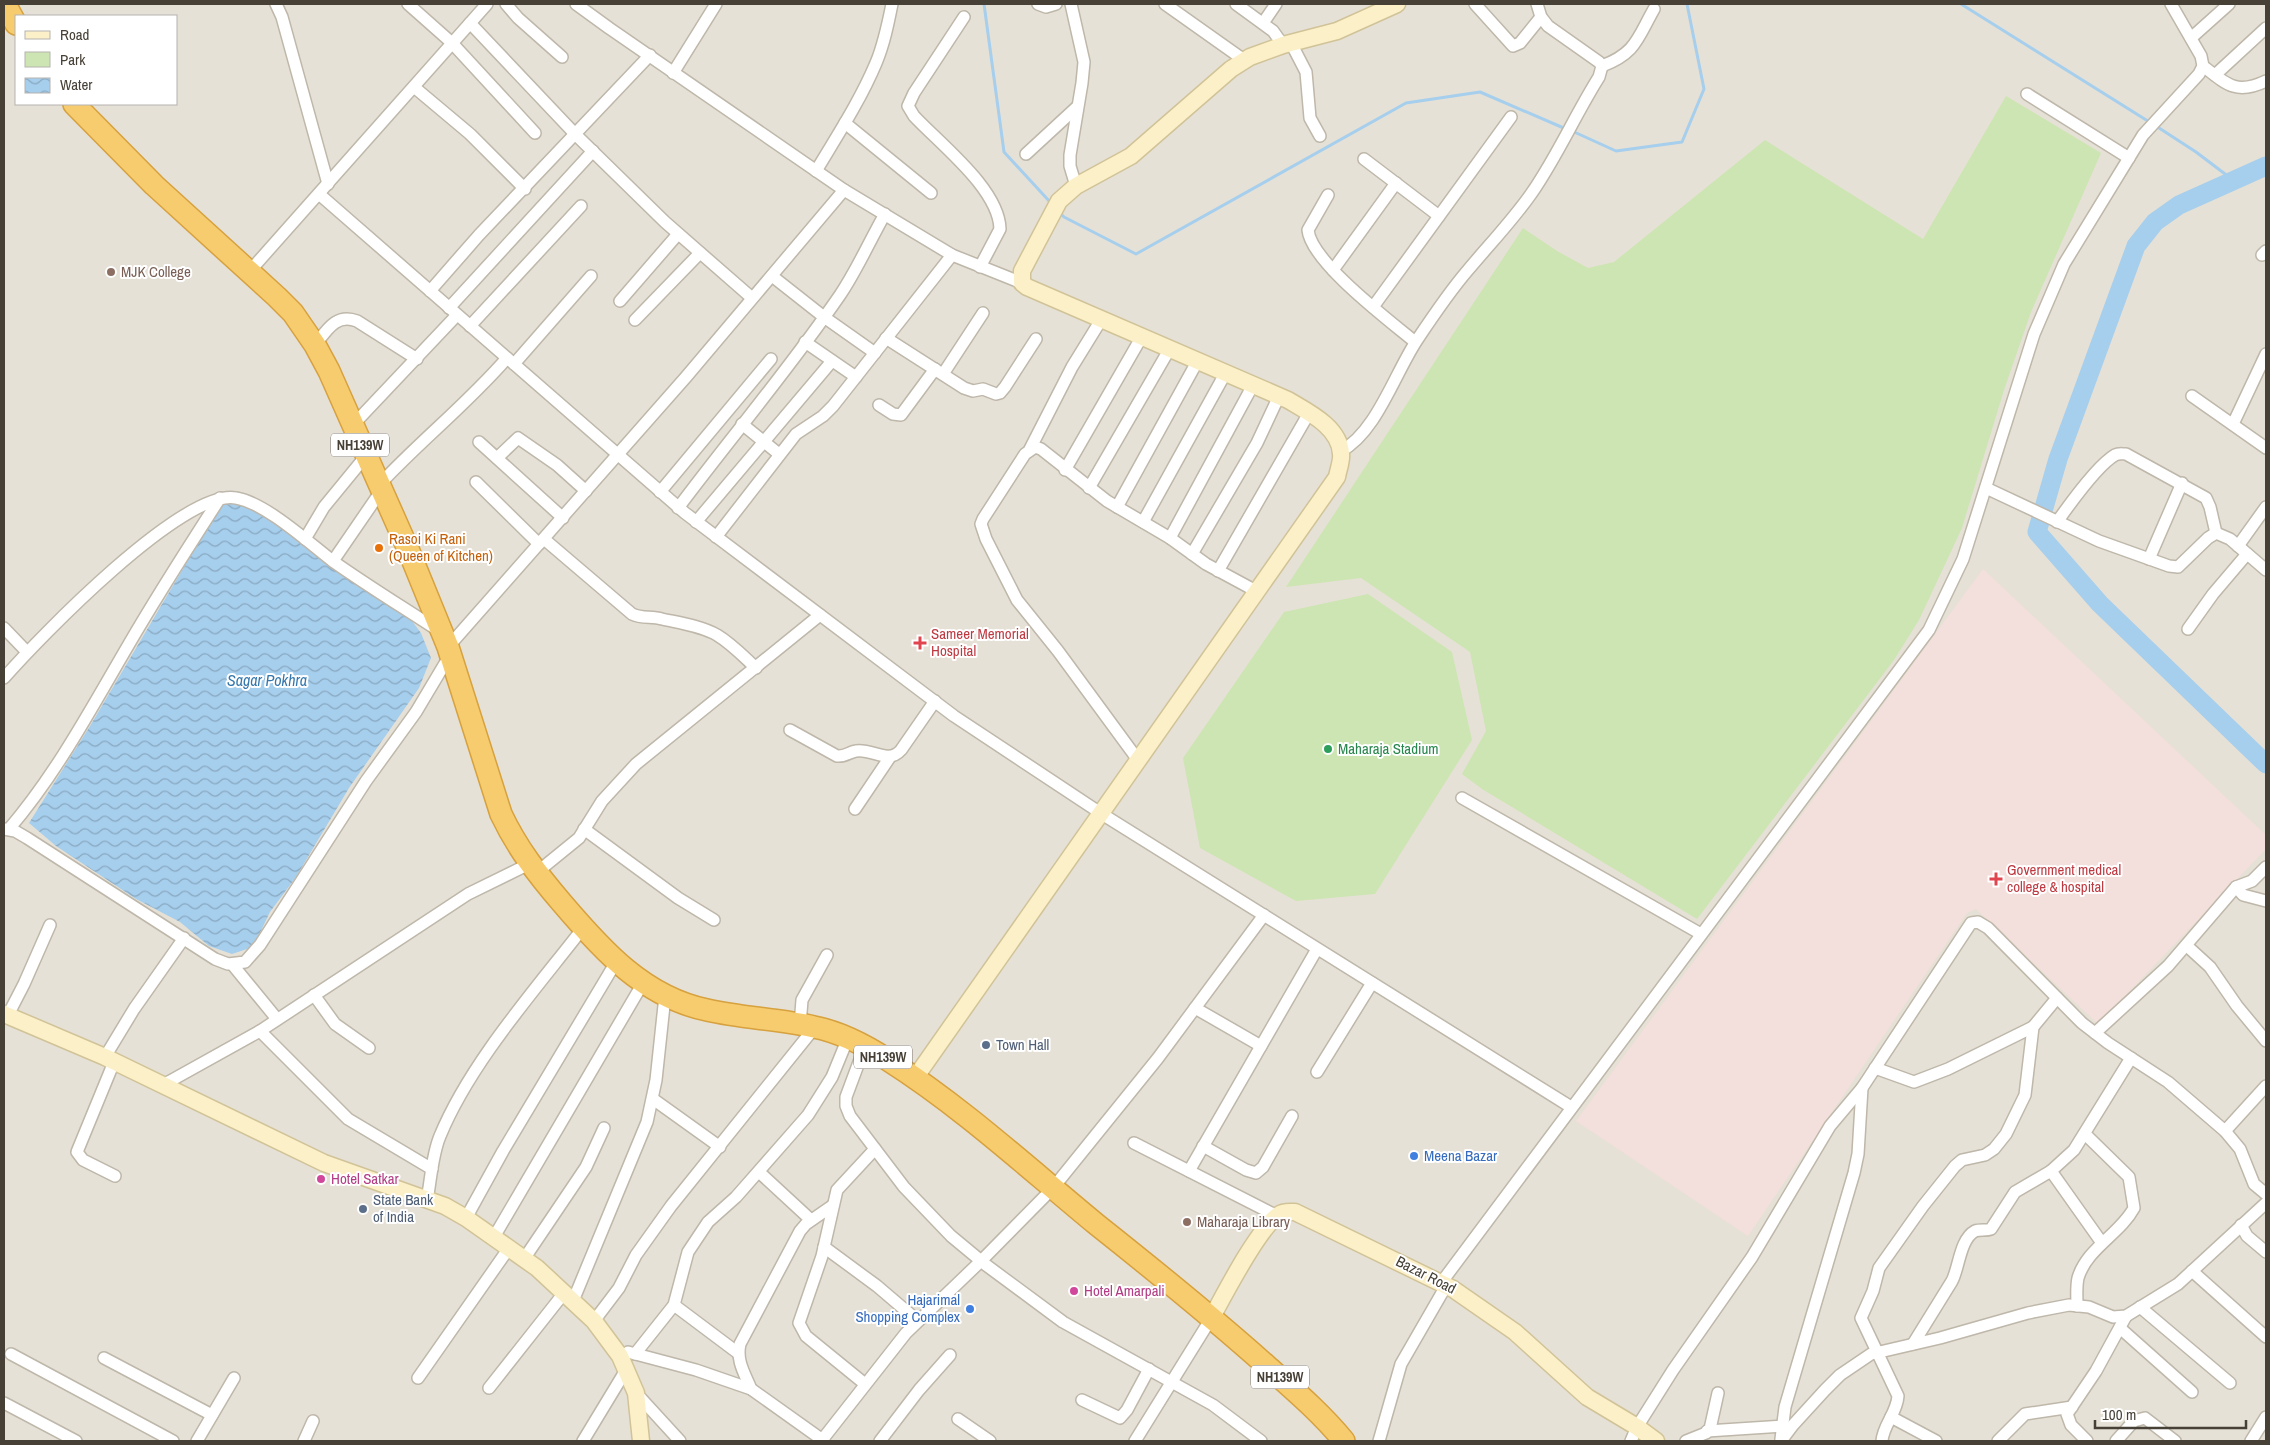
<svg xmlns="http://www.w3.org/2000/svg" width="2270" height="1445" viewBox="0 0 2270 1445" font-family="'Archivo Narrow',sans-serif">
<defs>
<pattern id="water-waves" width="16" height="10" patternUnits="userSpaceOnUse" patternTransform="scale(1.25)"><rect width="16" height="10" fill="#a6ceed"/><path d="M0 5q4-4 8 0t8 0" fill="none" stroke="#89a9c1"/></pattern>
</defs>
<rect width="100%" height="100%" fill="#f3f0e7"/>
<!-- residential -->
<path fill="#e6e1d6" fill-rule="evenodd" d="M 4,4 L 2266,4 L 2266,1441 L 4,1441 ZM 16,16 L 176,16 L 176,104 L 16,104 Z"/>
<!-- medical -->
<polygon fill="#f3dfdb" points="1983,569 2266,835 2266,849 2098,1024 1976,909 1967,913 1748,1236 1576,1121"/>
<!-- green -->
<g fill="#cde5b2">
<polygon points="2006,96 2101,153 2031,312 2004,390 1962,528 1919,620 1894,660 1697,919 1482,789 1462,774 1486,731 1470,652 1361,578 1286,587 1523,228 1557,251 1588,268 1614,262 1765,140 1923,239"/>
<polygon points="1368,594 1452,652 1472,740 1375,894 1296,901 1200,848 1183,758 1284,612"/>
</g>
<!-- water -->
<polygon fill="url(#water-waves)" points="225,502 247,506 281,524 409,617 421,633 431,658 419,688 349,788 296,877 270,912 253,947 232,954 209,946 180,922 136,899 56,846 29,823 90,726 207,528"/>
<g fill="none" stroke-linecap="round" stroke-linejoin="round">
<!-- stream -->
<g stroke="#a6ceed" stroke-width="3">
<polyline points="984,4 1004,152 1051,203"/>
<polyline points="1961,4 2151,123"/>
<polyline points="2156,126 2196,152 2233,180"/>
<polyline points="1572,131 1616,151 1682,142 1704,89 1687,4"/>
<polyline points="1059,212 1064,217 1136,254 1406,103 1480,92 1566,129"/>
</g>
<!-- river -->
<polyline stroke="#a6ceed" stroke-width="19" points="2266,166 2179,205 2155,222 2136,246 2058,459 2037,532 2100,604 2266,764"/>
<defs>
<g id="street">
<polyline points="276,4 282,17 328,184"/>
<polyline points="408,4 452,43 535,133"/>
<polyline points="506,4 518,18 562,57"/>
<polyline points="576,4 609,28 844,190 952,255 1022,283"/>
<polyline points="1038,4 1046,7 1056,4"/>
<polyline points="1071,4 1084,62 1082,83 1070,155 1070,166 1076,186"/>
<polyline points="1165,4 1244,60"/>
<polyline points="1236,4 1273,31 1283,45"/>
<polyline points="1475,4 1513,46 1520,43 1541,17"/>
<path d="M 964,17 L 914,93 L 908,106 L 914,116 C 940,144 999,189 1000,229 L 980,267"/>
<polyline points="470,23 576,135 665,222 752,298"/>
<polyline points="1263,23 1276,4"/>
<polyline points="2191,38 2229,4"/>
<polyline points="1291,43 1306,72 1310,118 1320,136"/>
<path d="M 1602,66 C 1636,53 1637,39 1654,9"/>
<path d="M 2203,66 C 2227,85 2237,95 2266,81"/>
<polyline points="673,73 716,4"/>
<polyline points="2215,75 2266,28"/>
<polyline points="414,87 470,134 525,189"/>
<polyline points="2027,94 2129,158"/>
<polyline points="845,123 931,193"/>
<polyline points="1026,154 1077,107"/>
<polyline points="1364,159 1439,216"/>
<path d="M 816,171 C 837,136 860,101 876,63 C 884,44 888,24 892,4"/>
<polyline points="319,194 685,513 954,716 1102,814 1571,1107"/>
<path d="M 1328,195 L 1308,230 C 1311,262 1390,321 1415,342"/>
<polyline points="2262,255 2266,251"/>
<polyline points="1333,270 1396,183"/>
<polyline points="249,272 487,4"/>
<polyline points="772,276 824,317 875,353"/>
<polyline points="430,291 479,235 650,55"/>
<polyline points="620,301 678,234"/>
<polyline points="1373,307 1511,117"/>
<polyline points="449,308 593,151"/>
<polyline points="635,320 700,253"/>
<polyline points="470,326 581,206"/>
<polyline points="886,338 964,388 973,391 983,389 996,394 1000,393 1005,387 1036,339"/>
<polyline points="805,342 856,377"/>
<path d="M 315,345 C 327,330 336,313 357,321 L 417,359"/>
<polyline points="514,364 591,276"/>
<polyline points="943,374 983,313"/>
<polyline points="2192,396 2266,448"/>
<polyline points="879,405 893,414 901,415 935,369"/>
<polyline points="742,424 779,454"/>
<polyline points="2233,424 2266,354"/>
<polyline points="352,426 457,315"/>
<polyline points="479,442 563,518"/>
<polyline points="1030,449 1072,367 1101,320"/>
<path d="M 1341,451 C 1376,433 1395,373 1417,340 C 1433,316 1449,292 1468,270 C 1489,245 1512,221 1531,194 C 1557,157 1575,115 1599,77 L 1602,66 L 1599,62 L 1548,26 L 1541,17 L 1537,4"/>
<polyline points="497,458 518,438 557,465 586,491"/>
<polyline points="1065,470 1141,338"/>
<polyline points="476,482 539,544"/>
<path d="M 379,485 C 420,441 467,404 507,358"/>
<polyline points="1089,488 1169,350"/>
<polyline points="1986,488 2099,541 2169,566 2178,567 2208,538 2216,533 2230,539 2266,570"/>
<polyline points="660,492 771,359"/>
<polyline points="1117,507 1197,362"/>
<path d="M 678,508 C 732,436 790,368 840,295 C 857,270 870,240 885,214"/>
<polyline points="696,522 832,361"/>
<polyline points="1143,522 1225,374"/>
<path d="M 2057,522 C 2069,505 2098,465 2115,455 C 2119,453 2122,454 2126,454 L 2206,498 L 2210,507 L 2216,533"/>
<polyline points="716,537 796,434 823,416 833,406 952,255"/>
<polyline points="1170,538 1253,385"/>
<polyline points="305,539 324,507 365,457"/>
<path d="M 544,539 L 632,614 C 642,619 651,616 662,619 C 680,623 701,626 717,635 C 732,644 744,657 756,668"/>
<polyline points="2238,546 2266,507"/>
<polyline points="1192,554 1257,443 1279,396"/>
<polyline points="2149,559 2182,483"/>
<polyline points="333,561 381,491"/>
<polyline points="1218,571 1309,413"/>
<polyline points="4,628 27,652"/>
<polyline points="2188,629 2213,594 2247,554"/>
<polyline points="448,647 686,377 844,190"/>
<path d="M 4,678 C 39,638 184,488 236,498 C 266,503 309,543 334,562 C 368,586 404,608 439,631"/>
<path d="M 790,730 L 837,756 C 845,757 849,752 856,751 C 872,748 888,765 901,750 L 935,701"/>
<polyline points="1138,760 1058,651 1017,600 986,539 981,524 983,519 1025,454 1035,447 1041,449 1107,501 1170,538 1206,564 1256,591"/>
<polyline points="1462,798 1701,934"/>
<polyline points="855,809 890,757"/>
<polyline points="4,829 15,831 27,838 215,959 228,964 245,962 260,945 366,781 416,712 450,655"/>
<path d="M 9,829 C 57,773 92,707 129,644 C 158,594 189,546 220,498"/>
<polyline points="584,829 678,898 714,920"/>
<polyline points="536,873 579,838 602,801 636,764 820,615"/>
<polyline points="2236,887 2243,895 2266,901"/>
<polyline points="2187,946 2210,967 2237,1006 2266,1041"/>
<polyline points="232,964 277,1019"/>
<polyline points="314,995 335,1024 369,1048"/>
<polyline points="1195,1008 1261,1046"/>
<polyline points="8,1015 24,984 50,925"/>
<polyline points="800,1025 802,1000 827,955"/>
<polyline points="260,1031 348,1119 432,1169"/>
<polyline points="2095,1033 2168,966 2236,887 2252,881 2266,867"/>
<polyline points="865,1046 846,1097 846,1106 850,1116 904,1187 951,1236 986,1265 1063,1322 1213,1405 1261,1441"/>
<polyline points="105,1057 134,1009 184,938"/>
<polyline points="114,1062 77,1152 83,1160 115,1176"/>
<polyline points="1875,1068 1914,1082 1948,1069 2033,1027"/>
<polyline points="1317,1072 1372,983"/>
<polyline points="163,1085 260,1031 468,894 529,864"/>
<polyline points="653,1099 720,1147"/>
<polyline points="2225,1131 2266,1086"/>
<polyline points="1134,1143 1277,1216"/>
<polyline points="1203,1146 1246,1170 1256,1173 1263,1167 1292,1116"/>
<polyline points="1189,1171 1317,949"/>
<polyline points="2051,1171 2102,1243"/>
<polyline points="759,1172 811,1220"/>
<path d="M 427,1200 C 431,1179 432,1155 440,1136 C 470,1063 535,990 583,928"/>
<polyline points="466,1218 503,1151 616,962"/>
<polyline points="2241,1225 2247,1236 2266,1252"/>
<polyline points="494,1237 643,983"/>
<polyline points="824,1247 877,1286 918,1321"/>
<polyline points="524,1259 586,1167 604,1128"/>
<polyline points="2192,1271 2266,1337"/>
<polyline points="1441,1283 1929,630 1963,559 2034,334 2064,264 2143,135 2199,74 2203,66 2201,56 2171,4"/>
<polyline points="573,1301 647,1122 656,1080 665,996"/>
<polyline points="674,1305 738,1353"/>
<path d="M 2077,1306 C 2077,1297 2076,1287 2078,1278 C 2087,1248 2120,1234 2134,1208 L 2129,1177 L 2085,1134"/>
<polyline points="2140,1307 2230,1383"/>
<polyline points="594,1321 619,1288 636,1255 671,1206 815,1027"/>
<polyline points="2120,1328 2192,1392"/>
<path d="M 1913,1344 L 1952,1281 C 1959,1268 1960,1239 1975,1231 C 1980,1229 1986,1231 1991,1229 L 2015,1192 L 2051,1171 L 2074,1150 L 2131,1058"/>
<polyline points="628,1352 696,1370 751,1389 824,1441"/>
<polyline points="11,1354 173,1441"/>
<polyline points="635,1354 674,1305 688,1252 708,1222 736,1197 808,1115 832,1077 848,1038"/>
<polyline points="104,1358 212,1415"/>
<polyline points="418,1378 509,1248"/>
<polyline points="865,1384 806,1336 799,1323 822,1256 837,1190 875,1149"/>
<polyline points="489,1388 564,1293"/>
<path d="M 751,1389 C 745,1374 736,1361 740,1344 L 800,1231 L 806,1224 L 832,1206"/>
<polyline points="636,1393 680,1441"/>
<polyline points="1082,1400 1120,1418 1127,1410 1149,1369"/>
<polyline points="4,1403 76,1441"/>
<polyline points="1891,1417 1936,1441"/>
<polyline points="958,1419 990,1441"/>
<polyline points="1707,1431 1783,1426"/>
<polyline points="1781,1439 1785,1407 1854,1173 1858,1154 1862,1088"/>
<polyline points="822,1440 906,1333 981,1261 1053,1188 1158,1058 1264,915"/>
<polyline points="197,1441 234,1378"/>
<polyline points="304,1441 313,1421"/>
<polyline points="583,1441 626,1370"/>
<polyline points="880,1441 919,1390 950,1355"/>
<polyline points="1135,1441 1212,1317"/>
<polyline points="1379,1441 1401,1364 1446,1286"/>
<polyline points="1631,1441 1637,1427 1673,1370 1752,1257 1830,1126 1862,1088 1971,923 1978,922 1988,928 2082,1023 2108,1043 2168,1082 2225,1131 2240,1149 2254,1184 2266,1194"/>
<polyline points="1686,1441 1706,1433 1710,1429 1718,1393"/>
<polyline points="1781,1441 1793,1425 1825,1390 1840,1375 1871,1354 1940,1338 2028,1313 2069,1305 2089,1307 2113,1317 2126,1316 2178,1284 2266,1203"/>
<path d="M 1882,1441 C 1883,1425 1897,1413 1898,1396 L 1861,1318 L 1873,1291 L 1879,1268 L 1923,1206 L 1955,1166 L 1962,1160 L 1985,1155 L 1994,1149 L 2006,1134 L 2025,1095 L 2033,1027 L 2057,998"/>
<polyline points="1998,1441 2025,1414 2072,1407"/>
<polyline points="2087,1441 2071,1425 2067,1414 2096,1371 2126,1316"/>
<polyline points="2116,1441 2134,1421 2145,1418 2175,1441"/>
<polyline points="2251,1441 2266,1417"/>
</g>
<g id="secondary">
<polyline points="4,1014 105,1057 324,1163 445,1206 466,1218 537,1268 594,1321 620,1356 636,1393 641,1441"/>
<path d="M 915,1078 L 1337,477 C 1338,470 1342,461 1341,454 C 1340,427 1308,412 1288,400 L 1027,287 L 1022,283 L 1022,271 L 1059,201 L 1076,186 L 1131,156 L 1231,69 L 1250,57 L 1283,45 L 1337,31 L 1397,4"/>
<path d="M 1212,1317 C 1224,1295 1260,1225 1280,1214 C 1284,1211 1290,1212 1295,1212 L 1453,1289 L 1515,1332 L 1587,1397 L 1637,1427 L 1656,1441"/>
</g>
<g id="highway">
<polyline points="5,4 16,24"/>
<path d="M 74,104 L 154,185 L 277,297 L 293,313 L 315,345 L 329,371 L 408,549 L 448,647 L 501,814 C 517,848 538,875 562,903 C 602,950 644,997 707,1010 C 742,1018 779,1019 814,1027 C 840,1032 865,1045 888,1060 C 962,1107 1028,1168 1096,1224 C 1154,1270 1211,1316 1267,1366 C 1294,1390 1321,1413 1344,1441"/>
</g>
</defs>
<!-- street casing -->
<use href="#street" stroke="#beb7aa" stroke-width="14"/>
<!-- secondary casing -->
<use href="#secondary" stroke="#d1c398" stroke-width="19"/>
<!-- highway casing -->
<use href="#highway" stroke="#d6a13e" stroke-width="24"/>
<!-- street -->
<use href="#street" stroke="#fff" stroke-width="11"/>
<!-- secondary -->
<use href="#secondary" stroke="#fcf0c8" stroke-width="16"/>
<!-- highway -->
<use href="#highway" stroke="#f7cc6e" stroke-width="21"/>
</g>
<!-- markers -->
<g fill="#8d6e63" stroke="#fff" stroke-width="2">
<circle cx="111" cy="272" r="5"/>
<circle cx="1187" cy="1222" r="5"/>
</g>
<circle fill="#e8710a" stroke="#fff" stroke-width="2" cx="379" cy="548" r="5"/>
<g fill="#e0444e" stroke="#fff" stroke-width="2">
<path d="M917.5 635.5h5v5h5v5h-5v5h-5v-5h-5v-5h5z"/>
<path d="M1993.5 871.5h5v5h5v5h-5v5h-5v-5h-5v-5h5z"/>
</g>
<circle fill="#2e9e5b" stroke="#fff" stroke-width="2" cx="1328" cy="749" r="5"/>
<g fill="#5c6f8a" stroke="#fff" stroke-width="2">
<circle cx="986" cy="1045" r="5"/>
<circle cx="363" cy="1209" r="5"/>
</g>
<g fill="#3f7fe0" stroke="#fff" stroke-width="2">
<circle cx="1414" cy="1156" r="5"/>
<circle cx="970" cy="1309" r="5"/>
</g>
<g fill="#d1479c" stroke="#fff" stroke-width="2">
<circle cx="321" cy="1179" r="5"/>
<circle cx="1074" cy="1291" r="5"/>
</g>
<g text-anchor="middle" stroke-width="4" stroke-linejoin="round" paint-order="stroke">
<!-- shield labels -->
<g fill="#fff" stroke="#7e7972" stroke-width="1">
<rect x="331" y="433.5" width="58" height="23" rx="4"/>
<rect x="854" y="1045.5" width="58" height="23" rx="4"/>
<rect x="1251" y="1365.5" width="58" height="23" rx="4"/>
</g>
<g font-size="14" font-weight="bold" fill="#464036">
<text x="360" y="450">NH139W</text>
<text x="883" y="1062">NH139W</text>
<text x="1280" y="1382">NH139W</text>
</g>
<!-- education labels -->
<g font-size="15" fill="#785e54" stroke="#fff" text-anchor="start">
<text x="121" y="277">MJK College</text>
<text x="1197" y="1227">Maharaja Library</text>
</g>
<!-- food labels -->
<g font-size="15" fill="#c56008" stroke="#fff" text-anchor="start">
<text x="389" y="544">Rasoi Ki Rani<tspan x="389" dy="17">(Queen of Kitchen)</tspan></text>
</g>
<!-- health labels -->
<g font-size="15" fill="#be3a42" stroke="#fff" text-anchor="start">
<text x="931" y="639">Sameer Memorial<tspan x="931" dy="17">Hospital</tspan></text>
<text x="2007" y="875">Government medical<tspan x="2007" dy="17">college &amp; hospital</tspan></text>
</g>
<!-- leisure labels -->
<g font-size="15" fill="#27864d" stroke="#fff" text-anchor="start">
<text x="1338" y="754">Maharaja Stadium</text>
</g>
<!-- service labels -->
<g font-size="15" fill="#4e5e75" stroke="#fff" text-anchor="start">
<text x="996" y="1050">Town Hall</text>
<text x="373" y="1205">State Bank<tspan x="373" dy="17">of India</tspan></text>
</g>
<!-- shop labels -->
<g font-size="15" fill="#366cbe" stroke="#fff" text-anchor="start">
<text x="1424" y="1161">Meena Bazar</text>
<text x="960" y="1305" text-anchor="end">Hajarimal<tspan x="960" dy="17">Shopping Complex</tspan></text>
</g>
<!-- hotel labels -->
<g font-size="15" fill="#b23c85" stroke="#fff" text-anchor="start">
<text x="331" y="1184">Hotel Satkar</text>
<text x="1084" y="1296">Hotel Amarpali</text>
</g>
<!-- street labels -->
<g font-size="15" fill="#464036" stroke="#fff">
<text transform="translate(1426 1275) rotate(27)" y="5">Bazar Road</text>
</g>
<!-- water labels -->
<g font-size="16" font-style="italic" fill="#3577ac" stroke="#fff">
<text x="267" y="686">Sagar Pokhra</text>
</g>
</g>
<!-- border -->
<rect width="2270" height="1445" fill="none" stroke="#464036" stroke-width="10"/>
<!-- legend -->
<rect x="15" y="15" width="162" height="90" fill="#ffffff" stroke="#b5b3af"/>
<rect x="25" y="31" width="25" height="8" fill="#fcf0c8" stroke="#b5b3af"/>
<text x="60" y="40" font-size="15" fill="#464036">Road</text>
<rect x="25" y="52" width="25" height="15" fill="#cde5b2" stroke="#b5b3af"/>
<text x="60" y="65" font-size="15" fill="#464036">Park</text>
<rect x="25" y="78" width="25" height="15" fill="url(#water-waves)" stroke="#b5b3af"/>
<text x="60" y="90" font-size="15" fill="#464036">Water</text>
<!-- scale -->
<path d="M2095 1420v8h151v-8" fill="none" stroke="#464036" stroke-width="2.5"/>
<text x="2102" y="1420" font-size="15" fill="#464036" stroke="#ffffff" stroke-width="4" paint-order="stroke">100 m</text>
</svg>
